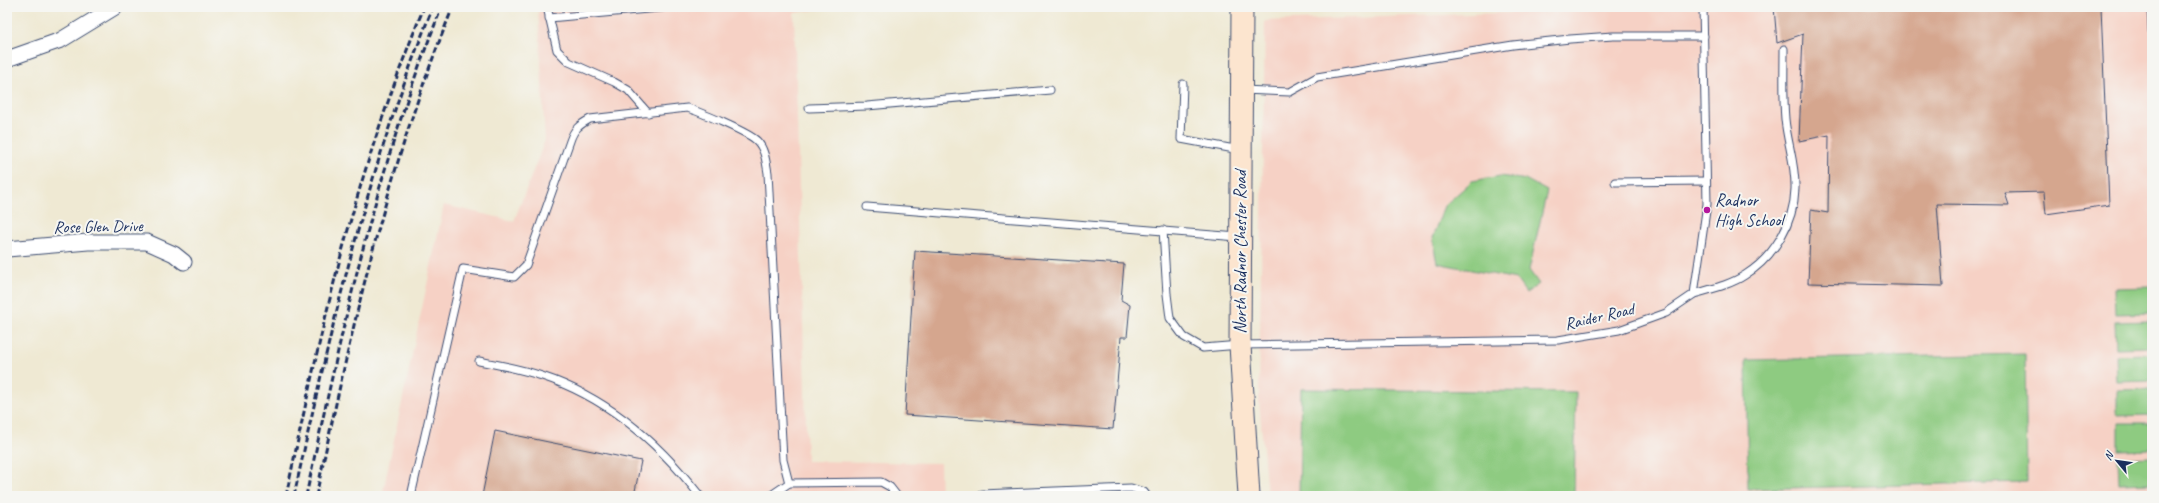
<svg xmlns="http://www.w3.org/2000/svg" width="2159" height="503" viewBox="0 0 2159 503" font-family="Caveat,sans-serif">
<rect width="100%" height="100%" fill="#f6f6f2"/>
<filter id="ink" filterUnits="userSpaceOnUse"><feTurbulence type="fractalNoise" baseFrequency=".025" numOctaves="2"/><feDisplacementMap in="SourceGraphic" scale="8" xChannelSelector="R" yChannelSelector="G"/><feConvolveMatrix kernelMatrix="1 2 1 2 8 2 1 2 1" color-interpolation-filters="sRGB"/></filter>
<filter id="wash" filterUnits="userSpaceOnUse"><feTurbulence type="fractalNoise" baseFrequency=".012" numOctaves="4" result="noise"/><feDisplacementMap in="SourceGraphic" scale="16" xChannelSelector="R" yChannelSelector="G"/><feGaussianBlur stdDeviation="0.9" result="paint"/><feColorMatrix in="noise" values="0 0 0 0 0 0 0 0 0 0 0 0 0 0 0 0 0 1.4 0 .05"/><feComposite in="paint" operator="in"/></filter>
<g filter="url(#wash)">
<rect width="100%" height="100%" fill="#efe9d3"/>
<!-- built -->
<g fill="#f6d1c5">
<polygon points="538,7 836,7 794,13 807,461 940,463 941,496 382,496 444,205 514,221 545,140"/>
<polygon points="1681,7 2152,7 2152,496 1267,496 1259,399 1265,21"/>
</g>
<!-- green -->
<g fill="#8ecb81" stroke="#547d70">
<polygon points="1500,176 1527,180 1547,191 1529,270 1539,284 1526,293 1516,279 1437,263 1432,238 1444,206 1472,181"/>
<polygon points="2152,287 2152,313 2115,314 2114,288"/>
<polygon points="2152,321 2152,347 2116,348 2115,322"/>
<polygon points="2025,354 2027,482 1748,489 1746,360"/>
<polygon points="2152,354 2152,380 2117,381 2116,355"/>
<polygon points="1301,389 1576,392 1574,496 1299,496"/>
<polygon points="2152,389 2152,415 2117,416 2117,390"/>
<polygon points="2118,423 2152,423 2152,449 2118,450"/>
<polygon points="2152,457 2152,483 2119,484 2118,458"/>
</g>
<g id="blocks">
<!-- building -->
<g fill="#d5a68e">
<polygon points="1774,7 2101,7 2109,205 2046,214 2044,192 2005,193 2009,205 1937,204 1943,286 1808,283 1811,210 1828,213 1829,135 1799,141 1803,34 1777,43"/>
<polygon points="915,251 1124,264 1121,300 1130,305 1127,337 1121,337 1113,429 905,415"/>
<polygon points="495,431 641,461 634,496 482,496"/>
</g>
</g>
</g>
<g filter="url(#ink)">
<use href="#blocks" fill-opacity="0" stroke="#3b4b70" stroke-width="1"/>
<g fill="none" stroke-linecap="round" stroke-linejoin="round">
<defs>
<g id="lane">
<polyline points="547,7 557,50 569,62 614,82 628,90 648,113"/>
<polyline points="2151,7 2152,31"/>
<polyline points="549,18 670,7"/>
<polyline points="1183,84 1181,139 1240,150"/>
<polyline points="1243,90 1290,92 1317,77 1513,45 1570,39 1613,36 1704,36"/>
<polyline points="809,108 867,106 1050,90"/>
<polyline points="1615,182 1706,181"/>
<polyline points="867,207 1238,237"/>
<polyline points="1163,230 1167,294 1170,318 1184,337 1203,348 1240,345 1558,340 1619,330 1666,313 1694,294 1707,204 1703,7"/>
<path d="M 1694,294 C 1711,289 1730,285 1745,275 C 1774,257 1794,223 1795,189 C 1796,165 1787,142 1785,119 C 1783,96 1784,72 1784,49"/>
<path d="M 479,361 C 500,365 521,369 542,376 C 606,397 659,443 700,496"/>
<polyline points="789,483 881,482 890,487 897,496"/>
<path d="M 411,496 L 463,269 L 514,277 L 526,265 L 570,141 C 574,129 579,125 590,119 L 687,108 C 698,111 750,133 757,141 C 765,149 766,162 768,173 L 783,460 L 789,483 L 770,496"/>
<polyline points="980,496 982,494 1131,488 1144,492 1147,496"/>
</g>
<g id="street">
<polyline points="7,59 61,40 115,7"/>
<polyline points="7,249 88,242 147,242 174,254 184,262"/>
</g>
<polyline id="secondary" points="1242,7 1240,345 1249,496"/>
</defs>
<!-- lane casing -->
<use href="#lane" stroke="#3b4b70" stroke-width="9"/>
<!-- street casing -->
<use href="#street" stroke="#3b4b70" stroke-width="17"/>
<!-- secondary casing -->
<use href="#secondary" stroke="#3b4b70" stroke-width="23"/>
<!-- lane -->
<use href="#lane" stroke="#fff" stroke-width="7"/>
<!-- street -->
<use href="#street" stroke="#fff" stroke-width="15"/>
<!-- secondary -->
<use href="#secondary" stroke="#fce5cf" stroke-width="21"/>
<!-- rail -->
<g stroke="#1b2f5e" stroke-width="3" stroke-dasharray="6 3" stroke-linecap="butt">
<path d="M 286,496 C 306,403 325,310 351,219 C 371,147 396,76 424,7"/>
<path d="M 294,496 C 330,330 369,165 433,7"/>
<path d="M 306,496 C 342,330 377,164 442,7"/>
<path d="M 316,496 C 352,328 387,167 453,7"/>
</g>
</g>
</g>
<!-- markers -->
<circle fill="#b5179e" stroke="#f6f6f2" stroke-width="1.5" cx="1707" cy="210" r="4"/>
<g text-anchor="middle" stroke-width="4" stroke-linejoin="round" paint-order="stroke">
<!-- poi labels -->
<g font-size="17" fill="#1b2f5e" stroke="#f6f6f2" text-anchor="start">
<text x="1715" y="206">Radnor<tspan x="1715" dy="20">High School</tspan></text>
</g>
<!-- street labels -->
<g font-size="17" fill="#1b2f5e" stroke="#f6f6f2">
<text transform="translate(98 226) rotate(-1)" y="6">Rose Glen Drive</text>
<text transform="translate(1240 252) rotate(-90)" y="6">North Radnor Chester Road</text>
<text transform="translate(1599 316) rotate(-13)" y="6">Raider Road</text>
</g>
</g>
<!-- margin -->
<rect width="2159" height="503" fill="none" stroke="#f6f6f2" stroke-width="24"/>
<!-- north arrow -->
<g transform="translate(2117 461) rotate(299)" stroke="#f6f6f2" stroke-width="3" paint-order="stroke">
<path d="M0-3L7 15L0 10L-7 15Z" fill="#1b2f5e"/>
<text y="-6" font-size="11" font-weight="bold" text-anchor="middle" fill="#1b2f5e">N</text>
</g>
</svg>
